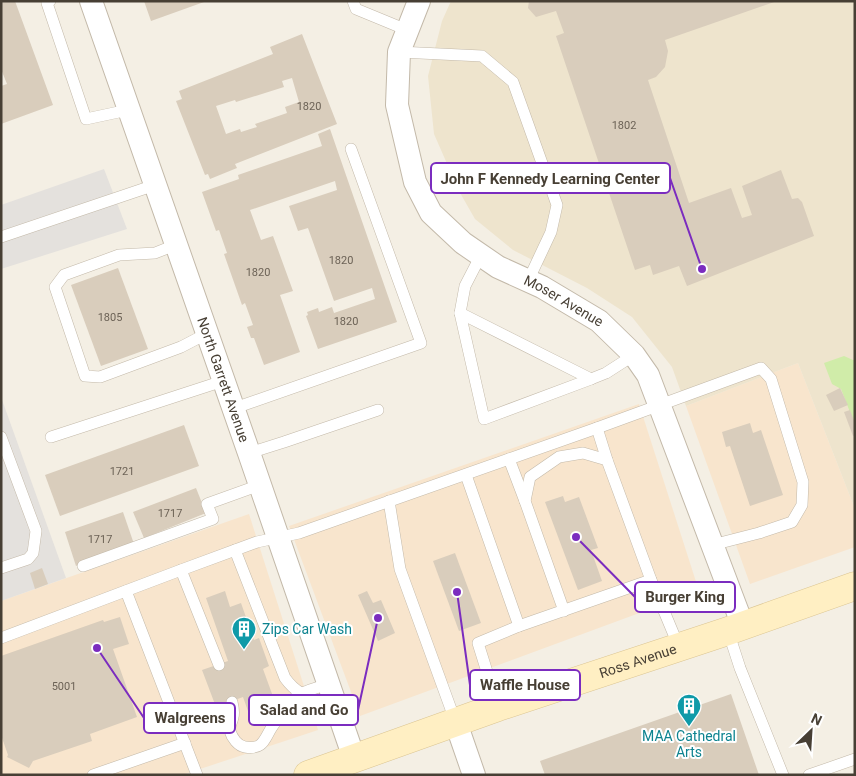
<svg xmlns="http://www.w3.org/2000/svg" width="856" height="776" viewBox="0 0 856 776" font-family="Roboto,sans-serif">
<rect width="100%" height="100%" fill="#f4efe4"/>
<!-- commercial -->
<g fill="#f8e5cd">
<polygon points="798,363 855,509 855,547 750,584 686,406"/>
<polygon points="639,404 699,591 360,716 289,526"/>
<polygon points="249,514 318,730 182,775 1,775 1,601"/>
</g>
<!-- education -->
<polygon fill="#eee4cd" points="451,1 855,1 855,509 798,363 686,406 672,367 632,317 587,288 513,250 475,219 459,191 434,134 428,76 442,21"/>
<!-- green -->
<polygon fill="#d0eca9" points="844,356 853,360 855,360 855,425 841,389 832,384 824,363"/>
<!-- parking -->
<g fill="#e4e1dd">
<polygon points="104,169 127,229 1,269 1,205"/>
<polygon points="1,397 66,578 1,601"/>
</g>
<!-- building -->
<g fill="#d9cdbc" fill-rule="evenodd">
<polygon points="1,1 15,1 53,105 1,124 1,86 7,84 1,69"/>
<polygon points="144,1 204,1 204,2 151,21"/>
<polygon points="529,1 777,1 665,40 668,51 665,67 656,77 648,80 689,203 731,188 742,218 752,215 742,186 781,170 792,199 798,198 802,202 814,236 687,286 679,266 653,275 650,265 635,270 556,36 564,33 556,11 536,17 528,8"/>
<path d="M 302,34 L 337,124 L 235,164 L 237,168 L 210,179 L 208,174 L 205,175 L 176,101 L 182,99 L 179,91 L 273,54 L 270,47 ZM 292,78 L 299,102 L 285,107 L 287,113 L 255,124 L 257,127 L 241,132 L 240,129 L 226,134 L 216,106 L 235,100 L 236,102 L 284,87 L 282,81 Z"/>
<polygon points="330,129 397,322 318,349 306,316 308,315 307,312 318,308 319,312 332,307 334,313 375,299 372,288 334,301 308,228 298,231 289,206 337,190 335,181 250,210 261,240 273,236 293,291 280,295 300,352 264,365 254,338 251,338 247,327 253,325 245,303 242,305 224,254 227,253 219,230 216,231 202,192 239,179 238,175 322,146 318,134"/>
<polygon points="118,268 148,349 101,366 71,285"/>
<polygon points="840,388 848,405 834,411 826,395"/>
<polygon points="850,410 855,423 855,435 853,436 844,412"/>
<polygon points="750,423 753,433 761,430 783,495 750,506 730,446 726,447 722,432"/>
<polygon points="184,425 199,466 60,516 45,475"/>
<polygon points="196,488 206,513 144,538 133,512"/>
<polygon points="563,496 565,502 579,497 598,548 591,550 602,581 578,590 545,502"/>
<polygon points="123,512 135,547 76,566 65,532"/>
<polygon points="455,553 481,623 459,631 433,561"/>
<polygon points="42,568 48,584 35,589 30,573"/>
<polygon points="225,591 230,607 241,603 254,640 259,638 269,666 263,669 275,702 248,711 243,697 216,707 202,670 228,661 206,598"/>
<polygon points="367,591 373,603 381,600 395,633 378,641 358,595"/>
<polygon points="120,617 129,644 113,649 137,717 90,734 92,741 33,761 29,768 7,757 8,755 1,735 1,656 103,620 104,622"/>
<polygon points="731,694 759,775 545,775 540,761"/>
</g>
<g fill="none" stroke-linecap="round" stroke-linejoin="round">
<defs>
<g id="lane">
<polyline points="50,1 47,3 86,119 128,110"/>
<polyline points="353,1 356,9 407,30"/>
<polyline points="399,52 482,56 513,82 557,205 551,232 528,281"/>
<polyline points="1,237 155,185"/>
<polyline points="175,245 155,253 119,255 64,275 55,287 85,376 100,377 181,347 206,334"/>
<polyline points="481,255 465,286 460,313 591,379 606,373 634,355"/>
<polyline points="460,313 484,419 591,379"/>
<polyline points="232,409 421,343 351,149"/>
<polyline points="597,428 607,460"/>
<polyline points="1,437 36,531 33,553 28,559 1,568"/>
<polyline points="51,437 223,381"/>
<polyline points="249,453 284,442 378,410"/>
<polyline points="509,459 525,501"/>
<polyline points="466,475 519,626 651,580"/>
<polyline points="389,501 400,569 456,723"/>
<path d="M 235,550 L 285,678 C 290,685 294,689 301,693"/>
<polyline points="83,566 213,519 207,504 260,485"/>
<polyline points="181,570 219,665"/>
<polyline points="126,591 197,775"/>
<polyline points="564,611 525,501 530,477 559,457 583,453 607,460 651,580 679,647"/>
<polyline points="728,631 740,668 783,775"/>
<polyline points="1,638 181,570 257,542 299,533 597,428 761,368 771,379 803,482 802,505 792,522 759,533 712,545"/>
<path d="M 232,702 C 233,706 234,713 233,717 C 232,723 229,725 230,731 C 232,738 238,746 245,747 C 264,750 264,739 272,727 C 278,718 288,703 296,697 C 304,690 318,688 328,684"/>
<polyline points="498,707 478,643 519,626"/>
<polyline points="93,775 185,743"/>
<polyline points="809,775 855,759"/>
</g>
<g id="street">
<path id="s1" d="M 91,1 L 249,453 L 354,758"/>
<path id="s2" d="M 419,1 L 399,52 L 397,105 L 415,182 L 431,213 L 463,243 L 498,267 L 542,287 L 599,321 L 634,355 L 648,375 L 743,626"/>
<polyline points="456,723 474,775"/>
</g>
<g id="secondary">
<path id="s3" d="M 308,775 L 498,707 L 728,631 L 855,586"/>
</g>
</defs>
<!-- lane casing -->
<use href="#lane" stroke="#c3b9a9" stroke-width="12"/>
<!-- street casing -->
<use href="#street" stroke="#c3b9a9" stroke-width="24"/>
<!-- secondary casing -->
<use href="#secondary" stroke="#dbc592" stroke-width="29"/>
<!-- lane -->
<use href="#lane" stroke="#fff" stroke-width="11"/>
<!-- street -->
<use href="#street" stroke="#fff" stroke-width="22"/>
<!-- secondary -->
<use href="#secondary" stroke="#ffefc3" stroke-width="28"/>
</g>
<!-- icons -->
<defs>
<symbol id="building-pin" viewBox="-11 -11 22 30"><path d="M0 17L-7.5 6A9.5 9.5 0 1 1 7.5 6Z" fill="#0f9aa8" stroke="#fff"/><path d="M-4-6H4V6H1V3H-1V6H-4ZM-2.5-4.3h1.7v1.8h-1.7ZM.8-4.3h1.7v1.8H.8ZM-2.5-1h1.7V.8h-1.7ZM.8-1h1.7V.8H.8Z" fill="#fff"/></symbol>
</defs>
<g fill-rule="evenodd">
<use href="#building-pin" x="230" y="615" width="28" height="38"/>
<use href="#building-pin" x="675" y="692" width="28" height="38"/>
</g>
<g text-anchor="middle" stroke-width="4" stroke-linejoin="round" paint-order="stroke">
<!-- number labels -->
<g font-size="11" fill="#6c6256">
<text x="309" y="110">1820</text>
<text x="624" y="129">1802</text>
<text x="341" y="264">1820</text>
<text x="258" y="276">1820</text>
<text x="110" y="321">1805</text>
<text x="346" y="325">1820</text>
<text x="122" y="475">1721</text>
<text x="170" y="517">1717</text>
<text x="100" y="543">1717</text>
<text x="64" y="690">5001</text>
</g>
<!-- street labels -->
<g font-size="14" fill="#473f34" stroke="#fff">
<text dy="5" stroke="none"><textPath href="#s2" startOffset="382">Moser Avenue</textPath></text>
<text dy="5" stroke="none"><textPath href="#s1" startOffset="401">North Garrett Avenue</textPath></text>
<text dy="5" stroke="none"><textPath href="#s3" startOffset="349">Ross Avenue</textPath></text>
</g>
<!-- culture labels -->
<g font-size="14" fill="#0d838f" stroke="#fff" text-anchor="start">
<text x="262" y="634">Zips Car Wash</text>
<text x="689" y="741" text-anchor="middle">MAA Cathedral<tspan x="689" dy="16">Arts</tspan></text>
</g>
</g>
<!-- callouts -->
<path fill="none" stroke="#7b2cbf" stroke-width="2" d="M702 269L670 178M576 537L635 597M457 592L470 685M378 618L358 710M97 648L144 718"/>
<g fill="#7b2cbf" stroke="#fff" stroke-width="2">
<circle cx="702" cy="269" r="5"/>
<circle cx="576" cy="537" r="5"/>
<circle cx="457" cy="592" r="5"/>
<circle cx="378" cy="618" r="5"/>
<circle cx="97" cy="648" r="5"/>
</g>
<g fill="#fff" stroke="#7b2cbf" stroke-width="2">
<rect x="431" y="163" width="239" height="30" rx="5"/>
<rect x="635" y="582" width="100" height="30" rx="5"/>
<rect x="470" y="670" width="110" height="30" rx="5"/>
<rect x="249" y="695" width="109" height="30" rx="5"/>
<rect x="144" y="703" width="91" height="30" rx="5"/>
</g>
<g font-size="15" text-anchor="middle" font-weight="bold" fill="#473f34">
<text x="550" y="184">John F Kennedy Learning Center</text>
<text x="685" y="602">Burger King</text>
<text x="525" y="690">Waffle House</text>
<text x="304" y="715">Salad and Go</text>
<text x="190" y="723">Walgreens</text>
</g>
<!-- border -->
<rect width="856" height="776" fill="none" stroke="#473f34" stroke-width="5"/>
<!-- north arrow -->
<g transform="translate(811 731) rotate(25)" stroke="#ffffff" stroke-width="4" paint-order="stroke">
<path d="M0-4L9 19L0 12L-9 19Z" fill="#473f34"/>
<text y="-8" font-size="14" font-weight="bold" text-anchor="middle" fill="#473f34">N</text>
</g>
</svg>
